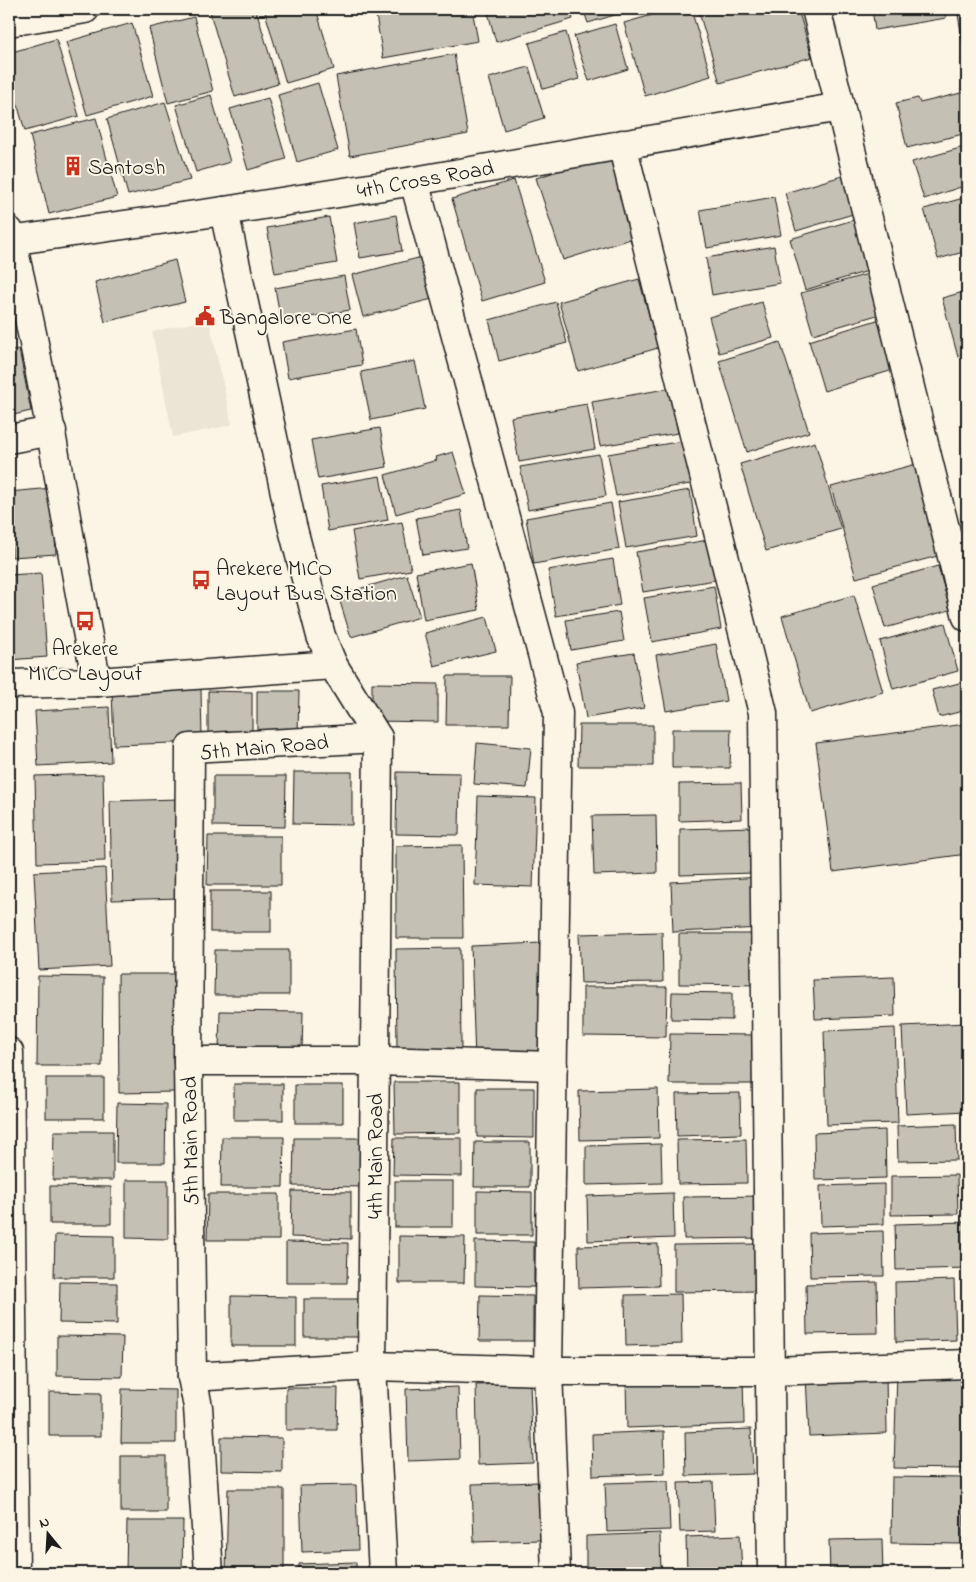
<svg xmlns="http://www.w3.org/2000/svg" width="976" height="1582" viewBox="0 0 976 1582" font-family="'Indie Flower',sans-serif">
<rect width="100%" height="100%" fill="#fcf5e5"/>
<filter id="ink" filterUnits="userSpaceOnUse"><feTurbulence type="fractalNoise" baseFrequency=".02" numOctaves="2"/><feDisplacementMap in="SourceGraphic" scale="10" xChannelSelector="R" yChannelSelector="G"/><feConvolveMatrix kernelMatrix="1 2 1 2 8 2 1 2 1" color-interpolation-filters="sRGB"/></filter>
<g filter="url(#ink)">
<!-- built -->
<polygon fill="#ebe5d6" points="209,319 232,425 173,437 152,332"/>
<!-- building -->
<g fill="#c4c0b3" stroke="#1c1c1c">
<polygon points="224,9 256,9 278,84 235,97 210,13"/>
<polygon points="264,9 316,9 334,69 286,83"/>
<polygon points="375,9 472,9 478,41 383,58"/>
<polygon points="487,9 570,9 573,19 496,42"/>
<polygon points="583,9 627,9 628,11 588,23"/>
<polygon points="673,9 691,9 711,76 645,96 624,23"/>
<polygon points="698,9 798,9 812,57 720,83"/>
<polygon points="872,9 945,9 946,18 875,30"/>
<polygon points="967,13 967,65 958,15"/>
<polygon points="194,17 213,91 168,103 149,28"/>
<polygon points="132,23 153,96 87,115 66,42"/>
<polygon points="615,24 628,69 589,81 574,36"/>
<polygon points="566,32 579,79 543,89 529,43"/>
<polygon points="56,39 79,116 25,131 9,75 9,53"/>
<polygon points="454,54 468,134 350,156 336,76"/>
<polygon points="529,67 544,118 504,130 489,78"/>
<polygon points="318,83 338,150 297,162 278,95"/>
<polygon points="965,92 967,101 967,133 907,148 896,103 918,98 920,103"/>
<polygon points="211,95 230,162 196,172 176,105"/>
<polygon points="268,98 286,159 248,170 230,109"/>
<polygon points="165,102 190,180 128,195 107,119"/>
<polygon points="96,118 117,197 49,214 30,135"/>
<polygon points="967,146 967,185 924,199 912,162"/>
<polygon points="614,153 640,236 563,260 536,178"/>
<polygon points="852,173 863,211 796,231 785,193"/>
<polygon points="514,180 545,282 482,301 452,199"/>
<polygon points="774,197 781,235 707,248 700,210"/>
<polygon points="967,197 967,251 938,259 924,209"/>
<polygon points="396,215 402,251 360,258 354,223"/>
<polygon points="329,217 337,263 275,273 267,228"/>
<polygon points="863,217 878,268 805,290 790,239"/>
<polygon points="774,246 780,283 712,295 706,258"/>
<polygon points="422,257 432,299 363,317 352,275"/>
<polygon points="175,260 185,302 105,322 95,282"/>
<polygon points="875,272 887,312 813,334 801,293"/>
<polygon points="344,276 350,310 281,322 275,288"/>
<polygon points="639,279 658,348 578,371 559,302"/>
<polygon points="967,291 967,354 958,357 942,298"/>
<polygon points="556,302 567,343 499,361 489,320"/>
<polygon points="762,302 773,338 719,353 709,317"/>
<polygon points="890,316 903,367 824,391 809,341"/>
<polygon points="356,329 362,365 288,378 282,342"/>
<polygon points="780,342 809,432 747,452 719,361"/>
<polygon points="19,349 31,411 9,416 9,351"/>
<polygon points="415,361 425,409 371,420 361,372"/>
<polygon points="671,388 678,433 600,446 592,402"/>
<polygon points="587,404 595,449 519,462 511,417"/>
<polygon points="380,428 387,467 318,479 311,440"/>
<polygon points="688,440 696,483 616,496 608,454"/>
<polygon points="815,442 841,529 766,551 740,464"/>
<polygon points="453,452 466,494 396,514 385,475 437,460 436,457"/>
<polygon points="599,454 606,496 528,510 520,467"/>
<polygon points="920,463 945,554 856,578 831,487"/>
<polygon points="380,476 388,520 328,531 321,486"/>
<polygon points="52,488 56,554 12,557 9,492"/>
<polygon points="690,490 697,536 626,548 618,502"/>
<polygon points="611,503 619,549 534,564 526,518"/>
<polygon points="461,510 467,548 423,555 416,518"/>
<polygon points="402,522 411,570 360,579 352,531"/>
<polygon points="708,540 715,580 643,592 636,552"/>
<polygon points="613,559 620,605 556,616 548,570"/>
<polygon points="471,563 479,610 424,620 416,573"/>
<polygon points="938,566 950,610 885,628 873,584"/>
<polygon points="41,573 47,657 9,660 9,575"/>
<polygon points="407,575 420,617 351,637 338,595"/>
<polygon points="714,586 721,629 652,642 644,598"/>
<polygon points="854,595 883,692 810,713 782,616"/>
<polygon points="619,612 624,641 571,650 566,620"/>
<polygon points="487,617 496,651 434,666 425,633"/>
<polygon points="945,623 958,671 893,689 880,641"/>
<polygon points="716,644 726,701 666,711 656,655"/>
<polygon points="634,653 644,708 586,718 576,662"/>
<polygon points="447,676 510,676 509,725 446,725"/>
<polygon points="967,681 967,710 939,717 932,690"/>
<polygon points="372,683 438,684 438,722 372,721"/>
<polygon points="201,689 202,742 114,745 112,692"/>
<polygon points="208,691 252,692 252,733 208,733"/>
<polygon points="257,691 299,691 298,733 257,732"/>
<polygon points="109,707 111,762 38,766 35,711"/>
<polygon points="966,724 967,854 833,872 816,743"/>
<polygon points="579,725 653,725 653,766 578,766"/>
<polygon points="672,729 731,729 730,768 672,768"/>
<polygon points="477,743 531,748 527,788 474,784"/>
<polygon points="294,772 352,772 352,825 293,824"/>
<polygon points="397,772 460,773 459,835 396,834"/>
<polygon points="103,774 105,861 37,863 35,776"/>
<polygon points="213,776 286,776 285,827 213,826"/>
<polygon points="741,783 742,819 679,821 679,784"/>
<polygon points="478,796 536,798 533,887 475,885"/>
<polygon points="179,799 180,898 112,900 110,801"/>
<polygon points="656,815 657,873 594,875 592,816"/>
<polygon points="754,827 755,873 680,875 680,829"/>
<polygon points="208,836 281,836 281,885 207,885"/>
<polygon points="462,845 463,938 396,938 396,846"/>
<polygon points="105,868 110,966 39,970 34,872"/>
<polygon points="762,877 764,928 673,932 671,882"/>
<rect x="210" y="891" width="61" height="41"/>
<polygon points="662,932 663,982 581,983 579,934"/>
<polygon points="679,934 764,934 763,985 679,984"/>
<polygon points="542,943 547,1057 475,1060 471,946"/>
<polygon points="460,948 461,1050 397,1051 396,949"/>
<polygon points="215,950 289,950 289,995 214,995"/>
<polygon points="118,974 175,974 175,1092 119,1093"/>
<polygon points="38,976 103,977 102,1066 37,1066"/>
<polygon points="894,977 895,1016 815,1019 813,980"/>
<polygon points="583,987 667,987 666,1037 583,1036"/>
<polygon points="672,992 732,993 732,1020 671,1019"/>
<polygon points="220,1011 303,1012 302,1051 219,1051"/>
<polygon points="967,1023 967,1111 906,1114 902,1026"/>
<polygon points="895,1028 898,1123 827,1125 824,1031"/>
<polygon points="670,1034 755,1035 755,1084 669,1084"/>
<rect x="46" y="1078" width="58" height="40"/>
<polygon points="394,1082 460,1082 460,1133 395,1134"/>
<rect x="234" y="1084" width="49" height="36"/>
<rect x="295" y="1085" width="48" height="38"/>
<polygon points="477,1088 534,1088 534,1138 477,1137"/>
<polygon points="658,1089 659,1138 580,1140 579,1091"/>
<polygon points="740,1093 741,1134 677,1136 676,1094"/>
<polygon points="117,1103 166,1104 165,1163 116,1163"/>
<polygon points="956,1124 957,1160 898,1161 897,1126"/>
<polygon points="885,1130 886,1178 815,1180 814,1133"/>
<polygon points="54,1131 113,1131 113,1180 53,1180"/>
<polygon points="222,1137 284,1137 283,1187 221,1187"/>
<polygon points="294,1138 368,1138 368,1187 293,1186"/>
<polygon points="394,1138 462,1138 462,1176 393,1175"/>
<polygon points="746,1139 747,1183 678,1184 677,1140"/>
<polygon points="475,1142 530,1142 530,1187 474,1187"/>
<polygon points="661,1144 662,1183 586,1185 586,1146"/>
<polygon points="957,1175 958,1214 891,1215 891,1176"/>
<polygon points="126,1180 168,1180 168,1239 126,1238"/>
<rect x="395" y="1181" width="58" height="46"/>
<polygon points="884,1184 884,1224 821,1226 820,1186"/>
<polygon points="50,1186 111,1187 111,1224 50,1224"/>
<polygon points="292,1191 351,1192 351,1239 291,1237"/>
<polygon points="477,1191 532,1192 532,1235 477,1235"/>
<polygon points="673,1193 674,1238 588,1241 587,1196"/>
<polygon points="208,1194 279,1194 279,1240 207,1240"/>
<polygon points="765,1196 766,1238 684,1239 683,1197"/>
<polygon points="967,1222 967,1268 896,1270 895,1224"/>
<polygon points="883,1231 884,1276 810,1277 809,1233"/>
<polygon points="55,1235 114,1236 114,1277 54,1277"/>
<polygon points="399,1236 465,1237 464,1283 399,1283"/>
<polygon points="475,1241 534,1242 534,1287 475,1286"/>
<polygon points="286,1242 348,1243 347,1283 286,1283"/>
<polygon points="658,1244 659,1286 579,1288 578,1246"/>
<polygon points="760,1244 761,1291 674,1292 674,1245"/>
<polygon points="954,1280 956,1340 896,1342 895,1282"/>
<polygon points="60,1282 117,1283 117,1324 59,1323"/>
<polygon points="877,1282 878,1333 807,1334 806,1284"/>
<polygon points="681,1294 682,1344 626,1346 625,1295"/>
<polygon points="480,1295 533,1296 533,1341 479,1341"/>
<polygon points="231,1296 296,1297 296,1346 231,1346"/>
<rect x="304" y="1299" width="61" height="38"/>
<polygon points="57,1336 123,1337 122,1377 57,1376"/>
<polygon points="897,1372 967,1374 965,1469 894,1468"/>
<polygon points="743,1374 744,1424 627,1428 626,1378"/>
<polygon points="886,1375 887,1433 809,1436 806,1377"/>
<polygon points="530,1383 533,1463 478,1465 476,1385"/>
<polygon points="458,1387 460,1459 408,1461 406,1389"/>
<polygon points="286,1388 338,1388 337,1430 286,1430"/>
<polygon points="122,1389 176,1390 176,1443 121,1443"/>
<polygon points="49,1392 101,1393 101,1436 49,1436"/>
<polygon points="751,1429 753,1474 686,1476 685,1432"/>
<polygon points="664,1431 665,1473 593,1476 592,1434"/>
<polygon points="221,1437 282,1438 282,1472 221,1471"/>
<rect x="121" y="1456" width="45" height="56"/>
<polygon points="892,1477 964,1478 963,1544 891,1543"/>
<polygon points="668,1481 670,1530 607,1532 605,1483"/>
<polygon points="539,1482 541,1540 474,1542 472,1484"/>
<polygon points="713,1482 715,1531 680,1532 678,1483"/>
<polygon points="356,1485 358,1550 302,1552 300,1486"/>
<polygon points="228,1489 284,1489 284,1573 226,1573"/>
<polygon points="127,1521 183,1521 182,1573 126,1573"/>
<polygon points="660,1533 661,1573 586,1573 586,1536"/>
<polygon points="740,1535 742,1573 687,1573 686,1537"/>
<polygon points="882,1539 883,1573 830,1573 829,1540"/>
<polygon points="356,1562 356,1573 299,1573 299,1564"/>
<polygon points="950,1571 950,1573 888,1573"/>
</g>
<g fill="none" stroke-linecap="round" stroke-linejoin="round">
<defs>
<g id="street">
<polyline points="816,9 967,617"/>
<polyline points="9,22 85,9"/>
<polyline points="622,144 763,713 772,1573"/>
<polyline points="414,181 558,713 548,1371 556,1573"/>
<polyline points="224,211 292,525 321,636 333,665"/>
<polyline points="9,241 224,211 414,181 840,107"/>
<polyline points="9,439 52,431"/>
<polyline points="97,682 333,665 378,738 190,748 188,1061 192,1377 198,1407 209,1573"/>
<polyline points="378,738 372,1366 383,1573"/>
<polyline points="9,1052 15,1573"/>
<polyline points="188,1061 374,1061 553,1066"/>
<polyline points="192,1377 372,1366 548,1371 771,1371 967,1364"/>
</g>
<path id="secondary" d="M 9,231 C 46,380 66,532 97,682 L 9,684"/>
</defs>
<!-- street casing -->
<use href="#street" stroke="#1c1c1c" stroke-width="31"/>
<!-- secondary casing -->
<use href="#secondary" stroke="#1c1c1c" stroke-width="31"/>
<!-- street -->
<use href="#street" stroke="#fcf5e5" stroke-width="28"/>
<!-- secondary -->
<use href="#secondary" stroke="#fcf5e5" stroke-width="28"/>
</g>
</g>
<!-- icons -->
<defs>
<symbol id="building-bare" viewBox="-9 -9 18 18"><path d="M-4-6H4V6H1V3H-1V6H-4ZM-2.5-4.3h1.7v1.8h-1.7ZM.8-4.3h1.7v1.8H.8ZM-2.5-1h1.7V.8h-1.7ZM.8-1h1.7V.8H.8Z" fill="#c8321e" stroke="#fcf5e5" stroke-width="2.5" paint-order="stroke"/></symbol>
<symbol id="civic-bare" viewBox="-9 -9 18 18"><path d="M-.6-6.5H3V-4.5H.6V-3L4-1V1h2V6H-6V1h2V-1L-.6-3ZM-1.2 2.5V6h2.4V2.5Z" fill="#c8321e" stroke="#fcf5e5" stroke-width="2.5" paint-order="stroke"/></symbol>
<symbol id="bus-bare" viewBox="-9 -9 18 18"><path d="M-5-6H5V4H4V6H2V4H-2V6H-4V4H-5ZM-3.5-4V0h7V-4ZM-3.5 1.2v1.5H-2V1.2ZM2 1.2v1.5H3.5V1.2Z" fill="#c8321e" stroke="#fcf5e5" stroke-width="2.5" paint-order="stroke"/></symbol>
</defs>
<g fill-rule="evenodd">
<use href="#building-bare" x="59" y="152" width="28" height="28"/>
<use href="#civic-bare" x="191" y="302" width="28" height="28"/>
<use href="#bus-bare" x="187" y="566" width="28" height="28"/>
<use href="#bus-bare" x="71" y="607" width="28" height="28"/>
</g>
<g text-anchor="middle" stroke-width="4" stroke-linejoin="round" paint-order="stroke">
<!-- poi labels -->
<g font-size="22" fill="#1c1c1c" stroke="#fcf5e5" text-anchor="start">
<text x="88" y="174">Santosh</text>
<text x="220" y="324">Bangalore One</text>
<text x="216" y="575">Arekere MICO<tspan x="216" dy="25">Layout Bus Station</tspan></text>
<text x="85" y="655" text-anchor="middle">Arekere<tspan x="85" dy="25">MICO Layout</tspan></text>
</g>
<!-- street labels -->
<g font-size="22" fill="#1c1c1c" stroke="#fcf5e5">
<text transform="translate(425 178) rotate(-10)" y="8">4th Cross Road</text>
<text transform="translate(264 746) rotate(-5)" y="8">5th Main Road</text>
<text transform="translate(189 1141) rotate(-91)" y="8">5th Main Road</text>
<text transform="translate(374 1156) rotate(-90)" y="8">4th Main Road</text>
</g>
</g>
<!-- margin -->
<rect width="976" height="1582" fill="none" stroke="#fcf5e5" stroke-width="30"/>
<rect x="15" y="15" width="946" height="1552" fill="none" stroke="#1c1c1c" stroke-width="2" filter="url(#ink)"/>
<!-- north arrow -->
<g transform="translate(48 1534) rotate(342)" stroke="#fcf5e5" stroke-width="4" paint-order="stroke">
<path d="M0-4L9 19L0 12L-9 19Z" fill="#1c1c1c"/>
<text y="-8" font-size="14" font-weight="bold" text-anchor="middle" fill="#1c1c1c">N</text>
</g>
</svg>
